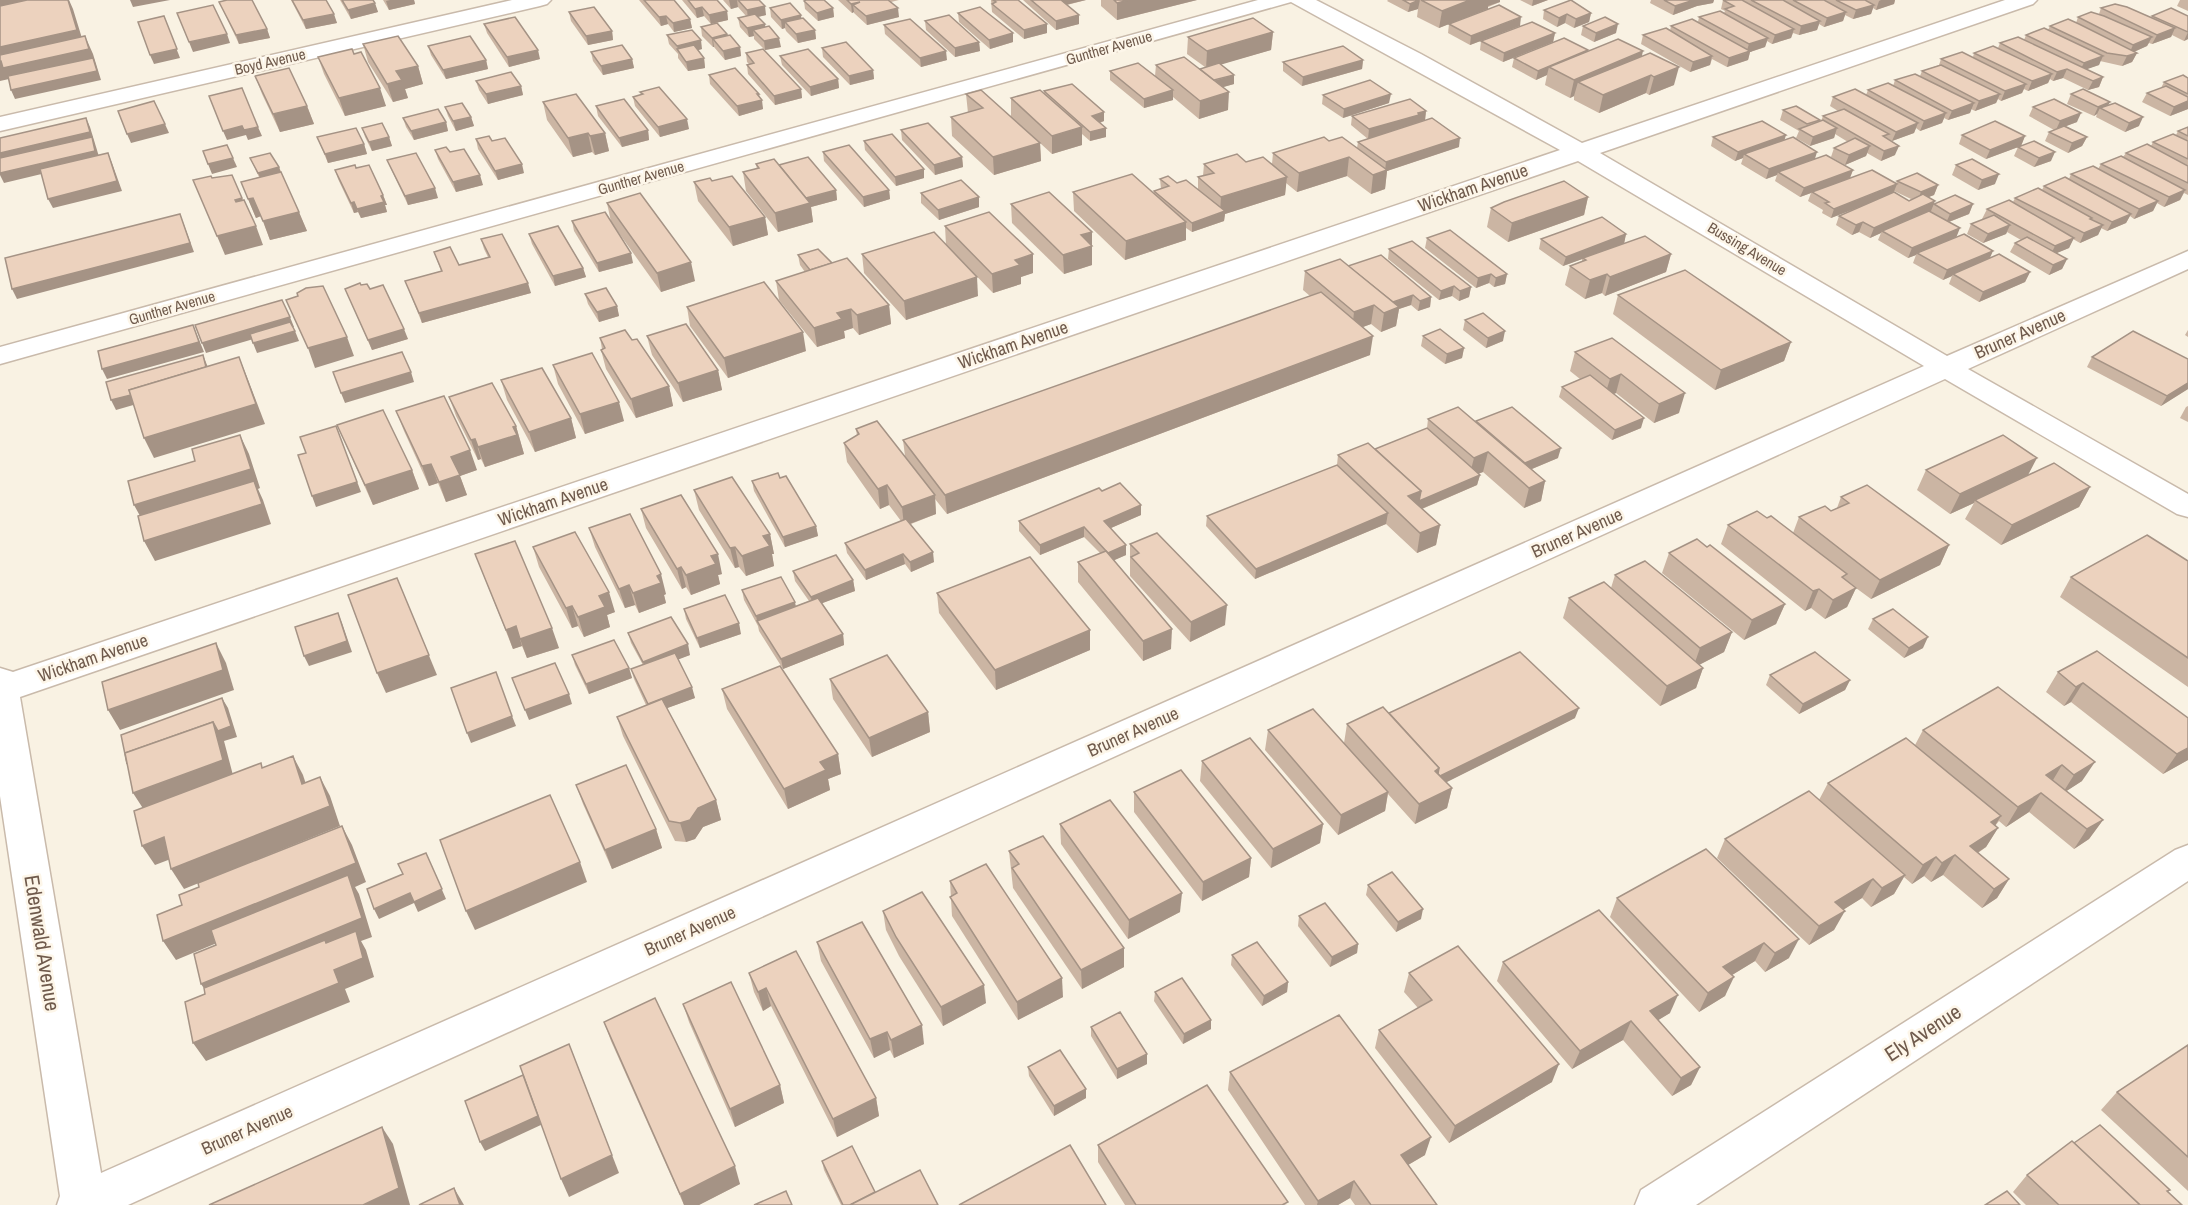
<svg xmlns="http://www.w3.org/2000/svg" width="2188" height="1205" viewBox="0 0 2188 1205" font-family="'Archivo Narrow',sans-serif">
<rect width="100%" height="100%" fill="#f9f2e3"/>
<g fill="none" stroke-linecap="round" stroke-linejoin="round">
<defs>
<g id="minor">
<polygon points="512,0 551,0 547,4 540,6 0,131 0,117"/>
<path d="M 1258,0 L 1316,0 L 1421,54 L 1582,143 L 2005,0 L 2037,0 L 2033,4 L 1600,153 L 1947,356 L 2188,251 L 2188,269 L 1968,369 L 2188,494 L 2188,517 L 2177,514 L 1945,379 L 128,1205 L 57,1205 L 60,1196 L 0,796 L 0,668 L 13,672 L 1560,150 L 1291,2 L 0,364 L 0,347 ZM 1578,161 L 1924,366 L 101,1173 L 20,697 Z"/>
<polygon points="2188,845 2188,881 1696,1205 1635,1205 1641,1190 2175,850"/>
</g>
</defs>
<!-- minor casing -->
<use href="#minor" stroke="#c9baab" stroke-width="3"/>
<!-- minor -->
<use href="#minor" fill="#fff" fill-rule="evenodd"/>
</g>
<!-- wall -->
<g fill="#cbb5a3" fill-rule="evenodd">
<polygon points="291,0 326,0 337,23 306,29"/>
<polygon points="340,0 373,0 378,12 351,19"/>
<polygon points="383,0 414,0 415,4 389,10"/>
<polygon points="639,0 674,0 690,19 692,28 674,32 668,24 661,26"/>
<polygon points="682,0 717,0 727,11 728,20 711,24 704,16 697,18"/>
<polygon points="723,0 759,0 766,15 758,17 765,24 765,27 781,47 765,50 754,39 754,36 749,37 740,27 738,18 746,16 738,7 731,9"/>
<polygon points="838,0 899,0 891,2 899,17 867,25 854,13 854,12 852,13"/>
<polygon points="991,0 1018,0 1047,24 1047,33 1024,39 992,12"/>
<polygon points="1023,0 1086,0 1067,5 1079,24 1056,30"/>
<polygon points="1101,0 1197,0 1117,20 1101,6"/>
<polygon points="1388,0 1500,0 1500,2 1439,28 1417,17 1418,9 1408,12 1387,1"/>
<polygon points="1520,0 1548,0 1532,6"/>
<polygon points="1651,0 1714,0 1713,3 1697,6 1673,15 1650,3"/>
<polygon points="1723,0 1895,0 1894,4 1876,10 1873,8 1871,14 1853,19 1845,15 1843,21 1824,27 1819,24 1817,30 1799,35 1793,33 1791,38 1772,44 1767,41 1765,47 1750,52 1748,60 1727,67 1712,59 1710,65 1690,72 1641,44 1643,35 1670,31 1671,26 1698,22 1699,17 1724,13 1725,11 1721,9"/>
<polygon points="2180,0 2188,0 2188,11 2177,6"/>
<polygon points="804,1 833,8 834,17 818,21 805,9"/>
<polygon points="219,2 267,29 270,38 239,44"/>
<polygon points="770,8 801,18 815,30 816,39 798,43 786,31 785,28 782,29 771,17"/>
<polygon points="2101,8 2151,18 2152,16 2188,16 2188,39 2184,41 2172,35 2171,37 2152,44 2149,43 2147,46 2134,52 2137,53 2132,62 2122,66 2100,61 2099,65 2086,69 2103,77 2099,87 2088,90 2063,78 2053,81 2050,79 2048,83 2028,91 2024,89 2022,93 2001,101 1998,99 1996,103 1975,111 1971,109 1970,113 1948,120 1944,118 1942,123 1920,131 1916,128 1914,133 1892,141 1887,138 1895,155 1881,161 1867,153 1866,156 1845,165 1831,157 1834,148 1848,142 1835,134 1834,138 1810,146 1796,138 1799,131 1780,120 1783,110 1820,120 1820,122 1821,121 1823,116 1838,111 1830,106 1833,97 1866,95 1868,90 1893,86 1895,80 1920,76 1922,71 1939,65 1941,59 1973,57 1974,53 1998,48 2000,43 2024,40 2026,35 2048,30 2050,26 2076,23 2078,17 2099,14"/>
<polygon points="1544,10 1591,13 1589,22 1574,28 1565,23 1557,27 1543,19"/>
<polygon points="569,12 612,31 613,40 588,45 571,21"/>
<polygon points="958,13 1013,33 1013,42 990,49 959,22"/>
<polygon points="925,21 979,42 980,51 955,57 926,30"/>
<polygon points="484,24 540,59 509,67 487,33"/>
<polygon points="1449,24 1520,26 1470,45 1448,33"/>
<polygon points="884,25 947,60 921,67 885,34"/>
<polygon points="1583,26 1616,33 1594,42 1581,35"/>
<polygon points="701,27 727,34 728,36 740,47 741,56 725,60 714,47 713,47 702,36"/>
<polygon points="1273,32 1271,50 1221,64 1234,75 1234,84 1223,87 1228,110 1199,119 1173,97 1173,100 1144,108 1110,80 1110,71 1155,76 1156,65 1200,69 1205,67 1187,54 1188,37"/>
<polygon points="1555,33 1553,42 1503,62 1480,50 1481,41"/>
<polygon points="667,35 702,49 698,50 704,58 705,68 688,71 678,58 678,54 669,44"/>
<polygon points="363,44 418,66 423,84 405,89 408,98 393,102 368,62"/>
<polygon points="428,46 486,60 488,69 446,79 431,55"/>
<polygon points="822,48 873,70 874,79 850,85 823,57"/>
<polygon points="1588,50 1588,52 1642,56 1674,85 1649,95 1646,93 1599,113 1574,100 1574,96 1570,98 1545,85 1547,75 1536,80 1512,67 1514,58"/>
<polygon points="591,52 632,59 634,68 603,75 593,61"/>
<polygon points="746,53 801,89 802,98 775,105 748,74 747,65 749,64 747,62"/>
<polygon points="354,54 386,106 345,116 324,74 318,57"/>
<polygon points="780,56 838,79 839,88 811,96 782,65"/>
<polygon points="1363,60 1362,69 1302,86 1283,71 1283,62"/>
<polygon points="709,75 760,98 763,109 739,116 710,84"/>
<polygon points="255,76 307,106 314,124 280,132 262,94"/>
<polygon points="2188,78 2188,109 2170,116 2142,102 2147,93 2161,88 2164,82"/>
<polygon points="476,81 521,86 523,95 488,104 479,90"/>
<polygon points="1044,91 1104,121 1100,123 1106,128 1106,137 1090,141 1082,134 1082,145 1052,154 1040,143 1041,161 994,175 952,136 951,117 968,113 966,94 1011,116 1011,98 1044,94"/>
<polygon points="640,92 689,129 660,137 635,106 633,97 641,95"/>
<polygon points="2071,94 2108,105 2139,126 2125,132 2096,117 2097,114 2094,116 2067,104"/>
<polygon points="1323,95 1389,103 1343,118 1322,104"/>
<polygon points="543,102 605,133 609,151 595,155 592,152 573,157 547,120"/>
<polygon points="596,106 648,130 649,140 622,147 598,116"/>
<polygon points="445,107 471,117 474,126 456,131 448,116"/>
<polygon points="2033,107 2077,122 2066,126 2087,137 2082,146 2068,153 2045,141 2049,132 2054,130 2029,116"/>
<polygon points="1426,111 1425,120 1459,147 1387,171 1385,189 1371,194 1347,176 1297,192 1286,183 1285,195 1225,214 1224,221 1192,232 1186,228 1186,240 1125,260 1074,211 1073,192 1154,193 1154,191 1161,189 1160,179 1198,190 1198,177 1203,176 1204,164 1246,162 1272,164 1273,153 1329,141 1357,148 1358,142 1368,139 1351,125 1352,116"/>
<polygon points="403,118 446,122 448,131 414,140 406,127"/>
<polygon points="2188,127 2188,195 2184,193 2180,200 2164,207 2157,203 2153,211 2134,219 2130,216 2126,223 2107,231 2101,228 2098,235 2080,243 2073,239 2069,248 2056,253 2067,259 2062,269 2049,275 2010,252 2015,243 2021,240 2007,232 2006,234 1983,243 1967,234 1971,224 1984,219 1982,219 1987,209 2013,202 2015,198 2042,190 2044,186 2069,179 2071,174 2098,169 2101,164 2123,157 2126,153 2151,146 2153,142 2176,135 2178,131"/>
<polygon points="362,128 389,137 392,146 372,151 365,137"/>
<polygon points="901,130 962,157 963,167 935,175 902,140"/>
<polygon points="1962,135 2025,136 2021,146 1986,159 1959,144"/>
<polygon points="317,137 364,144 367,154 328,163"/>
<path d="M 1713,137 L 1784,140 L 1815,159 L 1853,170 L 1850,178 L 1896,184 L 1897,181 L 1938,185 L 1934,195 L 1928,197 L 1934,204 L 1973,204 L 1969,214 L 1949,222 L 1956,237 L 1990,258 L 2030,272 L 2025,282 L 1979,302 L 1949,284 L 1952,276 L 1943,280 L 1913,263 L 1916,255 L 1908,258 L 1878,240 L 1881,233 L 1870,238 L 1859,232 L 1852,235 L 1836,225 L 1839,216 L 1851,210 L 1831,218 L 1822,213 L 1823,210 L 1808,201 L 1811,193 L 1800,197 L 1775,181 L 1777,175 L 1766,179 L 1741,164 L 1743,158 L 1735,161 L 1711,146 ZM 1894,191 L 1911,199 L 1909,201 L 1894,192 Z"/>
<polygon points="476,139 524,173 498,180 478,149"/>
<polygon points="864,141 924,178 896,186 865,150"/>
<polygon points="2018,147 2051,161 2034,167 2014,156"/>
<polygon points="435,150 450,152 483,185 456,192 438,159"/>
<polygon points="823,152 889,190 890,199 864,207 824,161"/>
<polygon points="250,158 279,167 307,231 270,240 261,216 256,218 241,182 259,177"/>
<polygon points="387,160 438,198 408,205 391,169"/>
<polygon points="756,164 779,165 836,190 837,200 811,207 813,222 778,232 746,191 743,172 757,169"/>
<polygon points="1956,165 1995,184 1978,190 1952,175"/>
<polygon points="356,168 383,195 387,205 385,205 387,212 361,218 358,212 354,213 338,179 335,170"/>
<polygon points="712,181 765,217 768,235 733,246 698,201 694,182"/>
<polygon points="921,193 979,197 979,207 939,220 921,203"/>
<polygon points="1588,197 1584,215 1508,242 1487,227 1491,208"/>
<polygon points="607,203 695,281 661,292 611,222"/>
<polygon points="1011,204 1092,232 1092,265 1064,274 1012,223"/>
<polygon points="572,221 633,263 599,272 574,231"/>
<polygon points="945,226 1033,273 1021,277 1021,284 993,293 958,257 978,296 906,320 864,273 862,254 946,245"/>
<polygon points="529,234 583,268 586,277 555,286 532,244"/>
<polygon points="1626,234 1624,243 1671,254 1666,272 1605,296 1602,293 1585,299 1565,285 1570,266 1582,262 1582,259 1563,266 1539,249 1541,239"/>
<polygon points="1427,238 1507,274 1505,284 1494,287 1489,283 1476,288 1425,248"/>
<polygon points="481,239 531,293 422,323 405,281 441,271 434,252 459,265 488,257 484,249"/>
<polygon points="1389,249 1471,287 1469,297 1459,301 1452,296 1439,300 1388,259"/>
<polygon points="798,255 832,263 889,305 891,324 859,335 853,328 844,331 845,338 817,347 779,300 776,281 805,272 800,265"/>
<polygon points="1348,266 1431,297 1430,307 1418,311 1411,305 1399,309 1396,326 1381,332 1371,324 1363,327 1370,355 947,514 935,499 936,514 911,524 934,562 911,572 905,564 866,580 847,553 845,543 901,521 889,505 880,509 847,462 844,443 857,436 856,429 905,456 903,440 1310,296 1303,290 1305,271"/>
<polygon points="361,285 370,289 408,339 372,350 345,289"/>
<polygon points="585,294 617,306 619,316 599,322 588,304"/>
<polygon points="1618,295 1791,342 1784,361 1715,390 1613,314"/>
<polygon points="687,307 806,351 728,378 690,326"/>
<polygon points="1465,320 1503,341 1486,348 1463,330"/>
<polygon points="2188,330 2188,337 2185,335"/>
<polygon points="647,336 718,370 722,390 683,402 652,355"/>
<polygon points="1423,336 1464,348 1462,358 1445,364 1421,346"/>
<polygon points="600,338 632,340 669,386 673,406 636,418 606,369 601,350 602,349"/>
<polygon points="1612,338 1679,413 1654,423 1616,393 1614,394 1641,428 1612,440 1559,397 1562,387 1580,379 1570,371 1575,352"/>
<polygon points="2092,357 2188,359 2188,389 2161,406 2087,367"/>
<polygon points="553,365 624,421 585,434 558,384"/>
<polygon points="501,380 571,418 576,438 535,452 507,400"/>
<polygon points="449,397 516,426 524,454 485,467 481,459 478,460 456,416"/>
<polygon points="2188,406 2188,422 2180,418 2186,407"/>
<polygon points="396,411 477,470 460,476 467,495 446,502 438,483 429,486 404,431"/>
<polygon points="1428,419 1476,422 1558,458 1532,469 1545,481 1541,501 1524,508 1483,472 1478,474 1480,475 1477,485 1422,509 1440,525 1436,545 1417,553 1386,524 1255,579 1206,526 1207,516 1337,465 1338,455 1375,449 1427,428"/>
<polygon points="337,425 412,470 419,489 373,505"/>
<polygon points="1926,470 2028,475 2090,487 2079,507 2001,545 1965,519 1974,503 1950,514 1917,490"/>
<polygon points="780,478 816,526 818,536 785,547 754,491 752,481"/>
<polygon points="694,490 770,534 774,554 772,554 774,566 746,576 739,567 735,568 699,510"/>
<polygon points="1102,491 1141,505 1141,515 1111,528 1126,555 1114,560 1171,649 1143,661 1078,582 1078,562 1100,553 1084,537 1040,555 1019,531 1019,521"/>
<polygon points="1841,497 1949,545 1940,565 1871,599 1856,588 1847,607 1825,619 1811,608 1805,611 1721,544 1728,525 1793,533 1799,517 1831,511 1837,508"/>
<polygon points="641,509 722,574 718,575 720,584 691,595 686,587 682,589 646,528"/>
<polygon points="589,528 666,594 664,595 666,603 639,613 635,605 625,608 595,547"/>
<polygon points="1130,544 1225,625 1190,642 1130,576"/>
<polygon points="533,547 615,612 607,615 610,627 584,637 578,626 572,628 539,567"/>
<polygon points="1669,553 1785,604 1776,624 1744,640 1662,573"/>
<polygon points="475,554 559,648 527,658 522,646 513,649"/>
<polygon points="2188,561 2188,687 2060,597 2071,577"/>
<polygon points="793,571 853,580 855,591 822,603 843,634 844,645 783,669 759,631 758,626 744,600 742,590 796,606 809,601 795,581"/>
<polygon points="1615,575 1732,632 1724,652 1699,665 1703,668 1696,688 1660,706 1563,618 1569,598 1611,588"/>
<polygon points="937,593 1090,630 1090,650 996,690 939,613"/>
<polygon points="684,609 741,634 700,648 686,619"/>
<polygon points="1873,619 1923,648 1904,658 1868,629"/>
<polygon points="628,633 690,655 678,659 695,698 667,708 716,800 721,820 703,827 695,839 686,842 675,841 623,736 617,717 646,705 634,679 631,669 643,665 631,643"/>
<polygon points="2097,651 2188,760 2163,774 2071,702 2064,706 2046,692 2058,672"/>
<polygon points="572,655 629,668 632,678 589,694 575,665"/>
<polygon points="1770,675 1850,680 1845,690 1799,714 1766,685"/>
<polygon points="830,679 928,712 930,732 872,757 833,699"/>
<polygon points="1998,687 2082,781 2066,791 2103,820 2089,839 2074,849 2029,812 2006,827 1999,821 1995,826 1998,828 1986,847 1978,853 2009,879 1997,898 1982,908 1943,875 1931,882 1924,876 1912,884 1904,877 1894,894 1871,907 1862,898 1843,910 1834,930 1809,945 1717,858 1725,839 1819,800 1828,783 1915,745 1923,730"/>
<polygon points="722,689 838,754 841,774 828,779 830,790 788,809 727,709"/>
<polygon points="1389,713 1575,718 1446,782 1452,788 1447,808 1415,824 1388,794 1385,811 1338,835 1265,750 1268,730 1344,743 1347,724"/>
<polygon points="1202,761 1323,824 1320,843 1271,868 1200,781"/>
<polygon points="576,785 656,829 662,848 612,869 583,804"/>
<polygon points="1134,792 1251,858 1249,877 1202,901 1134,812"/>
<polygon points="1060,824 1180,912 1128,939 1061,844"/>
<polygon points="1706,849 1789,958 1765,972 1755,961 1732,975 1725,996 1699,1012 1610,917 1617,898"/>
<polygon points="1009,851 1124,948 1124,967 1082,989 1013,888"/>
<polygon points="950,881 1063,997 1018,1020 952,916"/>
<polygon points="1368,885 1421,919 1396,932 1366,895"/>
<polygon points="883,911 986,1003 943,1026 899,956 886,930"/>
<polygon points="1299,916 1358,944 1357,953 1330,967 1298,926"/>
<polygon points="817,942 924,1044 894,1058 890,1050 874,1058 821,961"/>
<polygon points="796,951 876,1098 879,1116 837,1137 771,1006 763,1011 754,992 749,973"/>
<polygon points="1232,955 1288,982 1287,992 1262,1006 1231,965"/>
<polygon points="1503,962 1670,1013 1658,1020 1700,1067 1691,1085 1672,1096 1623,1040 1572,1069 1497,981"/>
<polygon points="1409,973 1552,1082 1449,1143 1375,1048 1379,1030 1418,1008 1404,992"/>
<polygon points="1155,992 1211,1020 1211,1029 1183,1044 1154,1001"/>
<polygon points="683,1004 780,1085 784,1103 735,1127 689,1022"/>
<polygon points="604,1022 740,1184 699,1205 684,1205 611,1041"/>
<polygon points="1091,1027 1147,1064 1117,1079 1091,1036"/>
<polygon points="2188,1045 2188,1191 2101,1110 2117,1092"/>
<polygon points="1028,1067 1086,1089 1086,1098 1054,1116 1029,1076"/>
<polygon points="1230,1072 1425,1155 1408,1165 1437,1205 1355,1205 1350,1198 1338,1205 1305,1205 1228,1090"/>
<polygon points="2074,1143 2170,1190 2168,1192 2182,1205 2026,1205 2013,1192 2027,1175"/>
<polygon points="1098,1145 1287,1205 1125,1205 1098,1162"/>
<polygon points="822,1161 875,1192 938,1205 841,1205 824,1170"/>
</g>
<!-- shaded-wall -->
<g fill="#a59385">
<polygon points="0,0 69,0 73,9 85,48 85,36 93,54 101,80 15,99 11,90 9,79 0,81"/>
<polygon points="130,0 170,0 133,7"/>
<polygon points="390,0 414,0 415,4 389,10 386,1"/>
<polygon points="729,0 737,0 738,7 731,9"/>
<polygon points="1061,0 1086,0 1061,6"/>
<polygon points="1129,0 1197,0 1117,20 1117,3"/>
<polygon points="1420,0 1418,9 1408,12 1410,4"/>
<polygon points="1470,0 1500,0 1500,2 1488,6 1488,9 1439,28 1442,11"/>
<polygon points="1533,0 1548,0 1532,6"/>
<polygon points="1694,0 1714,0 1713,3 1697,6 1673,15 1675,6"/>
<polygon points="1881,0 1895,0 1894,4 1876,10 1879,1"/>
<polygon points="860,2 853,5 854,12 852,13 851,4"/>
<polygon points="375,3 378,12 351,19 348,10"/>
<polygon points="1874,5 1871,14 1853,19 1856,10"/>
<polygon points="765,6 766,15 748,19 747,10"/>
<polygon points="702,7 704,16 697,18 695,9"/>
<polygon points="833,8 834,17 818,21 817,13"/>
<polygon points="898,8 899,17 867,25 866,16"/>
<polygon points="727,11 728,20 711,24 709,15"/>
<polygon points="1846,12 1843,21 1824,27 1827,18"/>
<polygon points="1591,13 1589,22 1574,28 1576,19"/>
<polygon points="334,14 337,23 306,29 303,20"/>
<polygon points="1567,14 1565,23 1557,27 1559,18"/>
<polygon points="801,15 802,24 785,22 785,28 782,29 781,20"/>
<polygon points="1079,15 1079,24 1056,30 1056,21"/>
<polygon points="164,16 180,58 154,64 150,55"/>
<polygon points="666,16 668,24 661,26 659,17"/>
<polygon points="1521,17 1520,26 1470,45 1471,36"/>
<polygon points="690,19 692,28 674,32 673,23"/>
<polygon points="1820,21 1817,30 1799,35 1801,26"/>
<polygon points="765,24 766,33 753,30 754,36 749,37 747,28"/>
<polygon points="1047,24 1047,33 1024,39 1024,30"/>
<polygon points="1618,24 1616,33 1594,42 1596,33"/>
<polygon points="2175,28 2171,37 2152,44 2157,35"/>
<polygon points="267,29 270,38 239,44 236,35"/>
<polygon points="1794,29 1791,38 1772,44 1775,35"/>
<polygon points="815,30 816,39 798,43 796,34"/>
<polygon points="612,31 613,40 588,45 586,36"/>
<polygon points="1273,32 1271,50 1206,69 1207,51"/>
<polygon points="2188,32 2188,39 2184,41"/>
<polygon points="1013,33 1013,42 990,49 989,40"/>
<polygon points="1555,33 1553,42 1503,62 1504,53"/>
<polygon points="227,34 230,43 193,52 189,42"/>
<polygon points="727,34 729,43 713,39 714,47 713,47 712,38"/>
<polygon points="2152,37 2147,46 2129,54 2133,45"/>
<polygon points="779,38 781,47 765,50 764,41"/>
<polygon points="1768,38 1765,47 1750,52 1748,60 1727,67 1729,58 1746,53 1749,44"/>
<polygon points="701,40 702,49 681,55 678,50 677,46"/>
<polygon points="979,42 980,51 955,57 955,48"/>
<polygon points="740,47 741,56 725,60 723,51"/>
<polygon points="538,50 540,59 509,67 507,57"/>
<polygon points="1588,50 1586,60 1549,67 1547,75 1536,80 1538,71"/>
<polygon points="946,51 947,60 921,67 920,58"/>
<polygon points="1643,51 1639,69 1578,82 1574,96 1570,98 1574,80"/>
<polygon points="2137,53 2132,62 2122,66 2127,56"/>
<polygon points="1712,56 1710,65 1690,72 1693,62"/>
<polygon points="2103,56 2099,65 2079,72 2084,63"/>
<polygon points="704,58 705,68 688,71 686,62"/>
<polygon points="632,59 634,68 603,75 601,66"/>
<polygon points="486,60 488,69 446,79 443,70"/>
<polygon points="1363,60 1362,69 1302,86 1303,77"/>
<polygon points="418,66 423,84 405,89 408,98 393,102 387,84 396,71"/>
<polygon points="1679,67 1674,85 1649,95 1654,77"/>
<polygon points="2067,69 2063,78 2053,81 2057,72"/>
<polygon points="873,70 874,79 850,85 849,76"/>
<polygon points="2052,74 2048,83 2028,91 2032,81"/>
<polygon points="1234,75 1234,84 1213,90 1213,81"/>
<polygon points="1651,75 1646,93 1599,113 1603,95"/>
<polygon points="2103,77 2099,87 2088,90 2093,81"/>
<polygon points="838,79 839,88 811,96 810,87"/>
<polygon points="2026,84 2022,93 2001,101 2005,91"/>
<polygon points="521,86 523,95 488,104 486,94"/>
<polygon points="380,88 386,106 345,116 339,98"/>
<polygon points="801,89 802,98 775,105 774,96"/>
<polygon points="1173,90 1173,100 1144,108 1144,99"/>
<polygon points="1229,92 1228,110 1199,119 1200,101"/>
<polygon points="759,94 760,100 762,100 763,109 739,116 737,106"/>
<polygon points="1391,94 1389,103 1343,118 1344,109"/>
<polygon points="2000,94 1996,103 1975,111 1979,101"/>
<polygon points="2188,101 2188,109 2170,116 2174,107"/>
<polygon points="2110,102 2105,111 2100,108 2097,114 2094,116 2098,107"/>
<polygon points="1974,103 1970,113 1948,120 1952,111"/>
<polygon points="307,106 314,124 280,132 273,114"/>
<polygon points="1426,111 1425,120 1368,139 1369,129"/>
<polygon points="1104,112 1104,121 1092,125 1092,116"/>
<polygon points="1946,113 1942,123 1920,131 1924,121"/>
<polygon points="2081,113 2077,122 2056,130 2060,121"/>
<polygon points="471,117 474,126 456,131 453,121"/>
<polygon points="2143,117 2139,126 2125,132 2129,123"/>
<polygon points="86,118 90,127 100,160 4,183 0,175 0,153"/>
<polygon points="687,119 689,129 660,137 658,127"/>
<polygon points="446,122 448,131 414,140 411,131"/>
<polygon points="1918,123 1914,133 1892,141 1896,132"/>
<polygon points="165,124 169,133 131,143 127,134"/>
<polygon points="242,126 258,127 262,136 248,140 246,135 227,140 223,131"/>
<polygon points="1082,127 1082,145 1052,154 1052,136"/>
<polygon points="1106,128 1106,137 1090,141 1090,132"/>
<polygon points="1837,128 1834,138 1810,146 1813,137"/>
<polygon points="648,130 649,140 622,147 619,138"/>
<polygon points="588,133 592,152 573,157 568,138"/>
<polygon points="605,133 609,151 595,155 590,136"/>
<polygon points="1786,135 1783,145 1744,154 1743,158 1735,161 1738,152"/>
<polygon points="2025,136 2021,146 1986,159 1990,150"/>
<polygon points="389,137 392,146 372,151 369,142"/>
<polygon points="2087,137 2082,146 2068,153 2072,143"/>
<polygon points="1460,138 1459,147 1387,171 1385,189 1371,194 1373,175 1385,171 1386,162"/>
<polygon points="1040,143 1041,161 994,175 993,157"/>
<polygon points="364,144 367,154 328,163 325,154"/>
<polygon points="1870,146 1866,156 1845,165 1849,155"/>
<polygon points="1899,146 1895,155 1881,161 1884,151"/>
<polygon points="1817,152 1814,162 1778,172 1777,175 1766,179 1769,169"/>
<polygon points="2055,152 2051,161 2034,167 2039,158"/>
<polygon points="108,153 112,163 122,191 53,208 48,199"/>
<polygon points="962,157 963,167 935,175 934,165"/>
<polygon points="1349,157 1347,176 1297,192 1299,173"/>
<polygon points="233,158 237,167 212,174 208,164"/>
<polygon points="522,164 524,173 498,180 495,171"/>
<polygon points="279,167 282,176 262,182 258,173"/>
<polygon points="924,169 924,178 896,186 895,177"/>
<polygon points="1853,170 1849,180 1812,192 1811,193 1800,197 1804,188"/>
<polygon points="1999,174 1995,184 1978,190 1982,180"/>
<polygon points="480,175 483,185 456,192 453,182"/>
<polygon points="1287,177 1285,195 1225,214 1224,221 1192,232 1192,223 1220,213 1221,197"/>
<polygon points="1897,184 1893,194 1831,218 1834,209"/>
<polygon points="1938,185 1934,195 1917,202 1921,192"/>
<polygon points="435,188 438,198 408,205 405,196"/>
<polygon points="836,190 837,200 811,207 813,222 778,232 775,213 804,199"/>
<polygon points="889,190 890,199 864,207 863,197"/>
<polygon points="2185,190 2180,200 2164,207 2169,197"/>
<polygon points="383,195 387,205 385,205 387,212 361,218 357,209"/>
<polygon points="979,197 979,207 939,220 938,210"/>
<polygon points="1588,197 1584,215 1508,242 1512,223"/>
<polygon points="242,198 250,216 242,218 235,200"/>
<polygon points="253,198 261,216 256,218 248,199"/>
<polygon points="1935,201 1931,211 1884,232 1882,231 1881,233 1870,238 1874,228"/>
<polygon points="2158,201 2153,211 2134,219 2139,209"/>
<polygon points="354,202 358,212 354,213 351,203"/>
<polygon points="1973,204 1969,214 1946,223 1950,214"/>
<polygon points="299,212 307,231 270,240 263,221"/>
<polygon points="180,214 194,252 17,299 12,289"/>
<polygon points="2131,214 2126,223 2107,231 2112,222"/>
<polygon points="765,217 768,235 733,246 729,227"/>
<polygon points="1186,222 1186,240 1125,260 1126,241"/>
<polygon points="1863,222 1859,232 1852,235 1856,225"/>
<polygon points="2010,225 2006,234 1983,243 1988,234"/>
<polygon points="2103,225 2098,235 2080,243 2084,233"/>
<polygon points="256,226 263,245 225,255 217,236"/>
<polygon points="1960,228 1956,238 1917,253 1916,255 1908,258 1912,248"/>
<polygon points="1092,232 1092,265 1064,274 1063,255 1081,235"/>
<polygon points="1626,234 1624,244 1563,266 1566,257"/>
<polygon points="2074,238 2069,248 2050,256 2055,246"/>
<polygon points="1993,251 1989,260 1953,274 1952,276 1943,280 1947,270"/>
<polygon points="631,253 633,263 599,272 597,263"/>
<polygon points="1033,254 1033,273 1021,277 1021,284 993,293 992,274 1015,260"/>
<polygon points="1671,254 1666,272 1605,296 1610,277"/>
<polygon points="2067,259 2062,269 2049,275 2053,265"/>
<polygon points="691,262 695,281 661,292 657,273"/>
<polygon points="583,268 586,277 555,286 553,276"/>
<polygon points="2030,272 2025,282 1979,302 1983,292"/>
<polygon points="1491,274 1489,283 1476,288 1478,278"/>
<polygon points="1507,274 1505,284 1494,287 1496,278"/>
<polygon points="1607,274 1602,293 1585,299 1590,280"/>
<polygon points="977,277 978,296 906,320 904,301"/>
<polygon points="528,283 531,293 422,323 419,313"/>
<polygon points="1454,286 1452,296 1439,300 1441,291"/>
<polygon points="1471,287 1469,297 1459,301 1460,291"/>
<polygon points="1413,295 1411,305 1399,309 1396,326 1381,332 1384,313 1391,303"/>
<polygon points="1431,297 1430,307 1418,311 1420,301"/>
<polygon points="889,305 891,324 859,335 857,315"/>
<polygon points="1374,305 1371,324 1352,331 1354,312"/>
<polygon points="617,306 619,316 599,322 597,312"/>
<polygon points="851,309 853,328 844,331 845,338 817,347 814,328 837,313"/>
<polygon points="290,317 294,327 206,353 202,343"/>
<polygon points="193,325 204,352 107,379 102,369"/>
<polygon points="404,329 408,339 372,350 368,340"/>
<polygon points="295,331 299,341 257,353 253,343"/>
<polygon points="1505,331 1503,341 1486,348 1488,338"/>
<polygon points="803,332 806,351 728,378 724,358"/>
<polygon points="1373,336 1370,355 947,514 945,495"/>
<polygon points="347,337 354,356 315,368 308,348"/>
<polygon points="1791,342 1784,361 1715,390 1721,370"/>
<polygon points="1464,348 1462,358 1445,364 1447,354"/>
<polygon points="203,355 207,365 213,382 116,410 111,400"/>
<polygon points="239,357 247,377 265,424 154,458 144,438"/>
<polygon points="718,370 722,390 683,402 678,383"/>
<polygon points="411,372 414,382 345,403 341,393"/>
<polygon points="1621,374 1616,393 1604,398 1610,379"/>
<polygon points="2188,383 2188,389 2161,406 2167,396"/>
<polygon points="669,386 673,406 636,418 631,399"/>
<polygon points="1685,393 1679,413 1654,423 1659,404"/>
<polygon points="619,402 624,421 585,434 580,414"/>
<polygon points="571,418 576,438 535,452 529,432"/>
<polygon points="1644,418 1641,428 1612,440 1615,430"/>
<polygon points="336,426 361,492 316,507 312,496"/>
<polygon points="516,426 524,454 485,467 478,447 513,427"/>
<polygon points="240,435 249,454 260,488 258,489 263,500 271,524 155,561 144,541 145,525 134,505"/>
<polygon points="475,439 481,459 478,460 471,440"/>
<polygon points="1561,448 1558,458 1522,473 1525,463"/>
<polygon points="470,450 477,470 460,476 467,495 446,502 439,482 451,457"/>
<polygon points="1488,452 1483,472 1469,477 1474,458"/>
<polygon points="2037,458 2027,477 1975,500 1974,503 1950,514 1960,494"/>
<polygon points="431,464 438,483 429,486 422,466"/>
<polygon points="412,470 419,489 373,505 365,485"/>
<polygon points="1480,475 1477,485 1405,516 1408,496 1421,491"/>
<polygon points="1545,481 1541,501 1524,508 1529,488"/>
<polygon points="887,485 889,505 880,509 878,489"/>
<polygon points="2090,487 2079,507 2001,545 2012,525"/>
<polygon points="935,495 936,514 904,526 902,507"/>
<polygon points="1141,505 1141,515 1104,531 1104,521"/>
<polygon points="1388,513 1386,524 1255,579 1256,569"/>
<polygon points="1440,525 1436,545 1417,553 1420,533"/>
<polygon points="816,526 818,536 785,547 783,537"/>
<polygon points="1084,527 1084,537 1040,555 1040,545"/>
<polygon points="770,534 774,554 772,554 774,566 746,576 742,556 763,536"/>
<polygon points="1126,545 1126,555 1108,563 1108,553"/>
<polygon points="1949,545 1940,565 1871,599 1880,580"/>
<polygon points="735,547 739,567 735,568 730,548"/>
<polygon points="933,552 934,562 911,572 910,562"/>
<polygon points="718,554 722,574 718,575 720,584 691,595 686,575 711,556"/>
<polygon points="903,554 905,564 866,580 865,570"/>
<polygon points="681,567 686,587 682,589 677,569"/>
<polygon points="661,574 666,594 664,595 666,603 639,613 633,593 657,576"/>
<polygon points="397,578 437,675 386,693 377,673"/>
<polygon points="853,580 855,591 812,607 811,597"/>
<polygon points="629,585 635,605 625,608 619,589"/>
<polygon points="1856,588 1847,607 1825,619 1833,600"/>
<polygon points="1819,589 1811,608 1805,611 1813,591"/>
<polygon points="609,592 615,612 607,615 610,627 584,637 578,617 599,596"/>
<polygon points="795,602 797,612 757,621 758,626 756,616"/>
<polygon points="1785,604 1776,624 1744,640 1752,620"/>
<polygon points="1227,605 1225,625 1190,642 1191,622"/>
<polygon points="572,606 578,626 572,628 566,608"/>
<polygon points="338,613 342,623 352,652 309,666 304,656"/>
<polygon points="739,623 741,634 700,648 697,638"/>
<polygon points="516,626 522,646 513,649 506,630"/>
<polygon points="552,628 559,648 527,658 520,639"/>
<polygon points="1172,629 1171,649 1143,661 1143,641"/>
<polygon points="1090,630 1090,650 996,690 995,670"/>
<polygon points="1732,632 1724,652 1693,668 1700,648"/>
<polygon points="843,634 844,645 783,669 781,659"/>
<polygon points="1928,637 1923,648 1904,658 1909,648"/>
<polygon points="216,643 226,663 234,690 120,730 108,710"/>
<polygon points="688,644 690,655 646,672 643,662"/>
<polygon points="629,668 632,678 589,694 586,684"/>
<polygon points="1703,668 1696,688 1660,706 1667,686"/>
<polygon points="1850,680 1845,690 1799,714 1803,704"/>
<polygon points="2083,683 2071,702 2064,706 2076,687"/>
<polygon points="692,687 695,698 651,714 648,704"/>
<polygon points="569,694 572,704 529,720 525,710"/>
<polygon points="222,698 228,708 237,737 224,741 234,779 146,813 133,793 223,760 213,722"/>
<polygon points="1579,708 1575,718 1435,788 1435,771 1439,768"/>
<polygon points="928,712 930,732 872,757 869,738"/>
<polygon points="512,716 516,726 471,743 467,733"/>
<polygon points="2188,748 2188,760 2163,774 2177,754"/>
<polygon points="838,754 841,774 828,779 830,790 788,809 784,789 820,762"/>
<polygon points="293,756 303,775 312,803 302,784"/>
<polygon points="2095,762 2082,781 2062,794 2074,775"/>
<polygon points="2062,765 2050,785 2046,775"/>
<polygon points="320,777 330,796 340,826 184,889 171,869"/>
<polygon points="1452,788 1447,808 1415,824 1419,804"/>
<polygon points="1388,792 1385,811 1338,835 1341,815"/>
<polygon points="2041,793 2029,812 2006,827 2018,807"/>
<polygon points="716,800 721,820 703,827 695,839 686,842 680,823 698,808"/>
<polygon points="2001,816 1991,832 1998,828 1986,847 1963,862 1970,846 1991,822"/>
<polygon points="2103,820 2089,839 2074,849 2087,829"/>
<polygon points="1323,824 1320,843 1271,868 1273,849"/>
<polygon points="342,826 352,845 366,882 355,887 359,894 372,937 361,941 366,950 374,977 345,989 350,1002 206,1061 193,1043 214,1003 201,984 352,887 176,960 163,941"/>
<polygon points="656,829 662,848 612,869 605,850"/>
<polygon points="164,837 176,857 155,865 142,846"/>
<polygon points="426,853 446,899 418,912 414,903 379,919 374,909"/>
<polygon points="1955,855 1943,875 1931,882 1942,863"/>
<polygon points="1936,857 1924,876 1912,884 1923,865"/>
<polygon points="1251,858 1249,877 1202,901 1203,882"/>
<polygon points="580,862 587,882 475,930 466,911"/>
<polygon points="1905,875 1894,894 1871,907 1882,888"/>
<polygon points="1873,879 1862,898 1825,921 1835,902"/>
<polygon points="2009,879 1997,898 1982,908 1994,889"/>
<polygon points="1182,893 1180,912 1128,939 1129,920"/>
<polygon points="1423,909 1421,919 1396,932 1398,922"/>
<polygon points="1845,911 1834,930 1809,945 1819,926"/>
<polygon points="1799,939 1789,958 1765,972 1775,953"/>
<polygon points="1764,943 1755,961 1714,986 1723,967"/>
<polygon points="1358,944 1357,953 1330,967 1332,957"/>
<polygon points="1124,948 1124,967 1082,989 1081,970"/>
<polygon points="1734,977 1725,996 1699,1012 1708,993"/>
<polygon points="1062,978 1063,997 1018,1020 1017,1002"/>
<polygon points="1288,982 1287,992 1262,1006 1264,996"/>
<polygon points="984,985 986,1003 943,1026 941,1007"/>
<polygon points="766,988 771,1006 763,1011 758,992"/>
<polygon points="1678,995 1670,1013 1642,1030 1650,1011"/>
<polygon points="1211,1020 1211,1029 1183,1044 1184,1034"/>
<polygon points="1631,1021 1623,1040 1572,1069 1580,1051"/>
<polygon points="922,1025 924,1044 894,1058 891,1040"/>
<polygon points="887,1032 890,1050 874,1058 870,1039"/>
<polygon points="569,1044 619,1173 569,1197 561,1179"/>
<polygon points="1147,1054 1147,1064 1117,1079 1117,1069"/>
<polygon points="1559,1064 1552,1082 1449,1143 1455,1126"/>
<polygon points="1700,1067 1691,1085 1672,1096 1681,1078"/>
<polygon points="524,1075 543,1124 485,1151 480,1142"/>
<polygon points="780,1085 784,1103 735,1127 730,1109"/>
<polygon points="1086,1089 1086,1098 1054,1116 1054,1106"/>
<polygon points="876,1098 879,1116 837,1137 833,1119"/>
<polygon points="382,1127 393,1144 410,1205 363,1205"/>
<polygon points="1431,1137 1425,1155 1396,1172 1401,1155"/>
<polygon points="735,1166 740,1184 699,1205 684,1205 680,1194"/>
<polygon points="1354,1181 1350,1198 1338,1205 1317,1205 1318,1201"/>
<polygon points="454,1188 464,1205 460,1205"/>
</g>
<!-- building -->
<g fill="#ecd2be" stroke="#a59385" stroke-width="1.5">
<polygon points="27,0 68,0 77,30 0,47 0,6"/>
<polygon points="227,0 252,0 267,29 236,35 219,2"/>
<polygon points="292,0 326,0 334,14 303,20"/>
<polygon points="342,0 373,0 375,3 348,10"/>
<polygon points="644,0 674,0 690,19 673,23 666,16 659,17"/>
<polygon points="688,0 717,0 727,11 709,15 702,7 695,9"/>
<polygon points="738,0 759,0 765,6 747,10"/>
<polygon points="806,0 824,0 833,8 817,13 804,1"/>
<polygon points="847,0 888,0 898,8 866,16 853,5 860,2 851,4"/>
<polygon points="993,0 1018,0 1047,24 1024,30 992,4 996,2"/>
<polygon points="1031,0 1061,0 1079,15 1056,21"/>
<polygon points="1114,0 1129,0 1117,3"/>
<polygon points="1403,0 1419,0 1410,4"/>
<polygon points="1421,0 1470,0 1442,11"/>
<polygon points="1571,0 1591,13 1576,19 1567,14 1559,18 1544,10"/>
<polygon points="1664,0 1694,0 1675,6"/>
<polygon points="1723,0 1742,0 1794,29 1775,35 1725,9 1734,6"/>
<polygon points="1751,0 1783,0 1820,21 1801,26"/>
<polygon points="1793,0 1824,0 1846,12 1827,18"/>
<polygon points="1836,0 1865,0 1874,5 1856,10"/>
<polygon points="790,3 801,15 781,20 770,8"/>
<polygon points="2115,4 2127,7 2175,28 2157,35 2101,8"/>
<polygon points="213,5 227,34 189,42 177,13"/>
<polygon points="1499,5 1521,17 1471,36 1449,24"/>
<polygon points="594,7 612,31 586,36 569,12"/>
<polygon points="980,7 1013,33 989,40 958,13"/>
<polygon points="2171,8 2188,16 2188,32 2152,16"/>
<polygon points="1720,11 1768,38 1749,44 1699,17"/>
<polygon points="2091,12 2104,16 2152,37 2133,45 2078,17"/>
<polygon points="755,14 765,24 747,28 738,18"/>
<polygon points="949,15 979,42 955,48 925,21"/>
<polygon points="164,16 177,49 150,55 138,22"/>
<polygon points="515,17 538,50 507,57 484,24"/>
<polygon points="1605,17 1618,24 1596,33 1583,26"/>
<polygon points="803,18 815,30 796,34 785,22"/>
<polygon points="1253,18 1273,32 1207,51 1188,37"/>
<polygon points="910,19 946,51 920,58 884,25"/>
<polygon points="1692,19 1750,51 1729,58 1671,26"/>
<polygon points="2068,19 2079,24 2137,53 2127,56 2107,53 2050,26"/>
<polygon points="1532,22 1555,33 1504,53 1481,41"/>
<polygon points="717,23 727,34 712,38 701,27"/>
<polygon points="769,26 779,38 764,41 753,30"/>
<polygon points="1666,28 1712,56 1693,62 1643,35"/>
<polygon points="2044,28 2103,56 2084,63 2026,35"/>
<polygon points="692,30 701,40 677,46 667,35"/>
<polygon points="730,35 740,47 723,51 713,39"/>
<polygon points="85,36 89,49 3,68 1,61 0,61 0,55"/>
<polygon points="398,36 418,66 396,71 402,80 387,84 363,44"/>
<polygon points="470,36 486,60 443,70 428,46"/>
<polygon points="2018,37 2103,77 2093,81 2067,69 2057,72 2000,43"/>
<polygon points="1564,38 1588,50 1538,71 1514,58"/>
<polygon points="1618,39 1643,51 1574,80 1549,67"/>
<polygon points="846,42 873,70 849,76 822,48"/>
<polygon points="622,45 632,59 601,66 591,52"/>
<polygon points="694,45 704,58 686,62 677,49"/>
<polygon points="1343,46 1363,60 1303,77 1283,62"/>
<polygon points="1993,46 2052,74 2032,81 1974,53"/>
<polygon points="352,49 354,54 361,52 380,88 339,98 318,57"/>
<polygon points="763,49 801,89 774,96 747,65 754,63 746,53"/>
<polygon points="808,49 838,79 810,87 780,56"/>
<polygon points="1962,52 2026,84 2005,91 1941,59"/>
<polygon points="1650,53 1679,67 1654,77 1651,75 1603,95 1578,82"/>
<polygon points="1184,57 1229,92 1200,101 1156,65"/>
<polygon points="93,58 97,71 11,90 8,76"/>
<polygon points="1138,63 1173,90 1144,99 1110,71"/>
<polygon points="1219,63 1234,75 1214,80 1200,69"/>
<polygon points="1941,65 2000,94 1979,101 1922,71"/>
<polygon points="289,68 307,106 273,114 255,76"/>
<polygon points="735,68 759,94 757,94 762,100 737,106 709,75"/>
<polygon points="511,72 521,86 486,94 476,81"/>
<polygon points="1915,74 1974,103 1952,111 1895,80"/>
<polygon points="2183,75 2188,78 2188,94 2164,82"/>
<polygon points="1370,80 1391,94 1344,109 1323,95"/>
<polygon points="1888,83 1946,113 1924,121 1868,90"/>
<polygon points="1072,84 1104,112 1092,116 1106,128 1090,132 1044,91"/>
<polygon points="2166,86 2188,97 2188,101 2174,107 2147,93"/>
<polygon points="659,87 687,119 658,127 633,97 643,94 640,92"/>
<polygon points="242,88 258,127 244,130 242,126 223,131 209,96"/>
<polygon points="1855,89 1918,123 1896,132 1833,97"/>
<polygon points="2083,89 2110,102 2098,107 2071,94"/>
<polygon points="981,90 1040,143 993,157 951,117 983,108 966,94"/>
<polygon points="1040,90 1082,127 1052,136 1011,98"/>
<polygon points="576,94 605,133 590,136 588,133 568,138 543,102"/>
<polygon points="624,99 648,130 619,138 596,106"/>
<polygon points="1410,99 1426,111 1418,113 1419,115 1369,129 1352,116"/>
<polygon points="2054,99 2081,113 2060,121 2033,107"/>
<polygon points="154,101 165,124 127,134 118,111"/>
<polygon points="462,103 471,117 453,121 445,107"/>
<polygon points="2115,103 2143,117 2129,123 2100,108"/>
<polygon points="1796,106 1820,120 1807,124 1783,110"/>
<polygon points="438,109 446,122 411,131 403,118"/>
<polygon points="1844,109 1889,134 1883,136 1899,146 1884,151 1823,116"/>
<polygon points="86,118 90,132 0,153 0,138"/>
<polygon points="1432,118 1460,138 1386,162 1358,142"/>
<polygon points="1823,120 1837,128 1813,137 1799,129"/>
<polygon points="1762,121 1786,135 1738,152 1713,137"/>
<polygon points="1995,121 2025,136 1990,150 1962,135"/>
<polygon points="382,123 389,137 369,142 362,128"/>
<polygon points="928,123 962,157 934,165 901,130"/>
<polygon points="2064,126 2087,137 2072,143 2049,132"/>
<polygon points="2188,127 2188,136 2178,131"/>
<polygon points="356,128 364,144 325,154 317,137"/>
<polygon points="892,134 924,169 895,177 864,141"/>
<polygon points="2173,134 2188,141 2188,159 2153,142"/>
<polygon points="489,136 492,141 505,138 522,164 495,171 476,139"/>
<polygon points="92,137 95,151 0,173 0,158"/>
<polygon points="1324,137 1329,141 1342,137 1387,170 1373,175 1349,157 1299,173 1273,153"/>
<polygon points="1793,137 1817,152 1769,169 1744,154"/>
<polygon points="1855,138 1870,146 1849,155 1834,148"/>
<polygon points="2034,141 2055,152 2039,158 2018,147"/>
<polygon points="2147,144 2188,166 2188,183 2126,153"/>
<polygon points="227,145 233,158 208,164 203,151"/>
<polygon points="849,145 889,190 863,197 823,152"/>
<polygon points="446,147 450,152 464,149 480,175 453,182 435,150"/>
<polygon points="108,153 117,181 48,199 40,169"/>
<polygon points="270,153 279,167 258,173 250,158"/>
<polygon points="416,153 435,188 405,196 387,160"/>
<polygon points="1237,154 1246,162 1263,157 1287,177 1221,197 1198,177 1214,173 1204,164"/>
<polygon points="1826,155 1853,170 1804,188 1778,172"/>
<polygon points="2121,156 2185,190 2169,197 2101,164"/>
<polygon points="808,157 836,190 806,198 779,165"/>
<polygon points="774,159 810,203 775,213 743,172 759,168 756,164"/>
<polygon points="1972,159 1999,174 1982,180 1956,165"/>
<polygon points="355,165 356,168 369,165 383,195 381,196 384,202 357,209 354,202 351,203 335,170"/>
<polygon points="2093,166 2158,201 2139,209 2071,174"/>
<polygon points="1872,170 1897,184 1834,209 1825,203 1829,202 1812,192"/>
<polygon points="281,172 299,212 263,221 253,198 248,199 241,182"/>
<polygon points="1917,173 1938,185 1921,192 1897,181"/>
<polygon points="1132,174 1186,222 1126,241 1073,192"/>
<polygon points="232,175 242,198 235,200 236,202 244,200 256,226 217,236 193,180 211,176 212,178"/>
<polygon points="732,176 765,217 729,227 694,182 710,178 712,181"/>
<polygon points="1168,176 1177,183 1186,180 1225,211 1192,223 1154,191 1169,186 1160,179"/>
<polygon points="2065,177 2131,214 2112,222 2044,186"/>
<polygon points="961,180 979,197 938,210 921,193"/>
<polygon points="1564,181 1588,197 1512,223 1491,208 1504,202"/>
<polygon points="2038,188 2092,218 2090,219 2103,225 2084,233 2015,198"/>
<polygon points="1049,192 1092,232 1081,235 1092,246 1063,255 1011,204"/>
<polygon points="1894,192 1909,201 1923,194 1935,201 1874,228 1863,222 1856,225 1839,216"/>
<polygon points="640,193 691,262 657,273 607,203"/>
<polygon points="1955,195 1973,204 1950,214 1934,204"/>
<polygon points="2009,200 2074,238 2055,246 1987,209"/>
<polygon points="1929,211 1960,228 1912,248 1882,231"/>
<polygon points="605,212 631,253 597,263 572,221"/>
<polygon points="989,212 1033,254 1015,260 1020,265 992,274 945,226"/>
<polygon points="180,214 190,243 12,289 5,258"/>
<polygon points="1994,215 2010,225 1988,234 1971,224"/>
<polygon points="1602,217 1626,234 1566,257 1541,239"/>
<polygon points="558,226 583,268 553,276 529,234"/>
<polygon points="1450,230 1507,274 1496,278 1491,274 1478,278 1427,238"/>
<polygon points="934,232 977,277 904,301 862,254"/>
<polygon points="502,234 528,283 419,313 405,281 442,271 434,252 450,247 459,265 490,257 481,239"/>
<polygon points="1964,234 1993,251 1947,270 1917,253"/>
<polygon points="1645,236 1671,254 1610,277 1607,274 1590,280 1570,266 1586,260 1583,258"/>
<polygon points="2027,237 2067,259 2053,265 2015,243"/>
<polygon points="1412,241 1471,287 1460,291 1454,286 1441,291 1389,249"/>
<polygon points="818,249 832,263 810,270 798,255"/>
<polygon points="1999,254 2030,272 1983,292 1953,274"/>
<polygon points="1381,255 1431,297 1420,301 1413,295 1393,302 1348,266"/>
<polygon points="847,258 889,305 857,315 851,309 837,313 842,319 814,328 776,281"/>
<polygon points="1340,259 1399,307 1384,313 1374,305 1354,312 1305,271"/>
<polygon points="1685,270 1791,342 1721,370 1618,295"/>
<polygon points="764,282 803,332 724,358 687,307"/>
<polygon points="360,283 361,285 367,284 370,289 383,285 404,329 368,340 345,289"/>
<polygon points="323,286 347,337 308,348 286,300 298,296 297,293 306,288"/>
<polygon points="606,288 617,306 597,312 585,294"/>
<polygon points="1321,292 1373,336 945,495 903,440"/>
<polygon points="282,300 290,317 202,343 195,325"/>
<polygon points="1483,313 1505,331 1488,338 1465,320"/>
<polygon points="290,322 295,331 253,343 250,334"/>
<polygon points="686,324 718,370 678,383 647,336"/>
<polygon points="193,325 199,342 102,369 98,351"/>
<polygon points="1440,329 1464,348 1447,354 1423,336"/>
<polygon points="625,330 632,340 637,339 669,386 631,399 601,350 605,348 600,338"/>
<polygon points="2133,331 2188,359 2188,383 2167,396 2092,357"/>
<polygon points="1612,338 1685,393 1659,404 1621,374 1610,379 1575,352"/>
<polygon points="402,352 411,372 341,393 333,372"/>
<polygon points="592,353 619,402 580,414 553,365"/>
<polygon points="203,355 206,367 129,390 131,395 111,400 106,382"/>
<polygon points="239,357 256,404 144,438 129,390"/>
<polygon points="542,368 571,418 529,432 501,380"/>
<polygon points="1590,375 1644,418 1615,430 1562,387"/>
<polygon points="492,383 516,426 513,427 517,435 478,447 475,439 471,440 449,397"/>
<polygon points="444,396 470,450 451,457 460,475 439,482 431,464 422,466 396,411"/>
<polygon points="1458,407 1545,481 1529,488 1488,452 1474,458 1428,419"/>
<polygon points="1512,407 1561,448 1525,463 1476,421"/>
<polygon points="383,410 412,470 365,485 337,425"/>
<polygon points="877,421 935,495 902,507 887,485 878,489 844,443 859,434 856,429"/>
<polygon points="336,426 357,482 312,496 298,455 306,453 300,437"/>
<polygon points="1427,428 1480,475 1419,501 1421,491 1375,449"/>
<polygon points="240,435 251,469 134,505 128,481 195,461 192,449"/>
<polygon points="2003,435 2037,458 1960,494 1926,470"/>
<polygon points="1368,443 1421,491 1408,496 1440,525 1420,533 1338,455"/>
<polygon points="2054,463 2090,487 2012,525 1975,500"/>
<polygon points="1337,465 1388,513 1256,569 1207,516"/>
<polygon points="778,473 780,478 786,476 816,526 783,537 752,481"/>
<polygon points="732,477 770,534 763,536 770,546 742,556 735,547 730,548 694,490"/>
<polygon points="254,481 262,504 144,541 138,516"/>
<polygon points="1120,483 1141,505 1104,521 1126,545 1108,553 1084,527 1040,545 1019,521 1099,488 1102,491"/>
<polygon points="1867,485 1949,545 1880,580 1799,517 1825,506 1831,511 1849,503 1841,497"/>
<polygon points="681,495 718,554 711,556 716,564 686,575 681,567 677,569 641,509"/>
<polygon points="1757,511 1767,518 1771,516 1847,574 1842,577 1856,588 1833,600 1819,589 1813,591 1728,525"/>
<polygon points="630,514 661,574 657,576 661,583 633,593 629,585 619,589 589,528"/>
<polygon points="906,519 933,552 910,562 903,554 865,570 845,543"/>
<polygon points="575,532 609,592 599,596 605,607 578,617 572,606 566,608 533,547"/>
<polygon points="1157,533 1227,605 1191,622 1131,557 1139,553 1130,544"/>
<polygon points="2147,535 2188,561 2188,658 2071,577"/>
<polygon points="1697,539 1707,547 1710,545 1785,604 1752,620 1669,553"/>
<polygon points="515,541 552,628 520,639 516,626 506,630 475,554"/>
<polygon points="1106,551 1172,629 1143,641 1078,562"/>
<polygon points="836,555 853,580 811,597 793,571"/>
<polygon points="1030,557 1090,630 995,670 937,593"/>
<polygon points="1645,561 1732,632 1700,648 1615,575"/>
<polygon points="781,577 795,602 756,616 742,590"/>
<polygon points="397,578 429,655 377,673 348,595"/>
<polygon points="1604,582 1703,668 1667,686 1569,598"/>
<polygon points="725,595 739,623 697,638 684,609"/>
<polygon points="818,598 843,634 781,659 757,621"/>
<polygon points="1893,609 1928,637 1909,648 1873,619"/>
<polygon points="338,613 347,641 304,656 295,627"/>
<polygon points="671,617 688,644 643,662 628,633"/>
<polygon points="614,640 629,668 586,684 572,655"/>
<polygon points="216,643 223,670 108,710 102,682"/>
<polygon points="2097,651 2188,718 2188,748 2177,754 2083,683 2076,687 2058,672"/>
<polygon points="1520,652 1579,708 1440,776 1438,774 1439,768 1389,713"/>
<polygon points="1815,652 1850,680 1803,704 1770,675"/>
<polygon points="675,653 692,687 648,704 631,669"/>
<polygon points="887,655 928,712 869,738 830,679"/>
<polygon points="555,663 569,694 525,710 512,678"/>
<polygon points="780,666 838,754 820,762 826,770 784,789 722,689"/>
<polygon points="496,672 512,716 467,733 451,688"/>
<polygon points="1998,687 2095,762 2074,775 2062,765 2046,775 2103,820 2087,829 2041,793 2018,807 1923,730"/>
<polygon points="222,698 231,726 218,731 213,722 125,753 127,764 121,735"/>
<polygon points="662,699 716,800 698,808 690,820 680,823 669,821 617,717"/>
<polygon points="1383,707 1439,768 1435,771 1452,788 1419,804 1347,724"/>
<polygon points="1313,709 1388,792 1341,815 1268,730"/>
<polygon points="213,722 223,760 133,793 125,753"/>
<polygon points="1250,738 1323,824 1273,849 1202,761"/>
<polygon points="1906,738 2001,816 1991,822 1998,828 1970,846 2009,879 1994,889 1955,855 1942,863 1936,857 1923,865 1828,783"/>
<polygon points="293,756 302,784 320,777 330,806 171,869 164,837 142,846 134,811 261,763 262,768"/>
<polygon points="626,765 656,829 605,850 576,785"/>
<polygon points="1181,770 1251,858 1203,882 1134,792"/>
<polygon points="1809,791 1905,875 1882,888 1873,879 1835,902 1845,911 1819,926 1725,839"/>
<polygon points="550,795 580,862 466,911 440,840"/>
<polygon points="1110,800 1182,893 1129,920 1060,824"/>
<polygon points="342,826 356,863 163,941 157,915 182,905 179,895 199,887 198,883"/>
<polygon points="1043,836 1124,948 1081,970 1012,868 1019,864 1009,851"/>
<polygon points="1706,849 1799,939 1775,953 1764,943 1723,967 1734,977 1708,993 1617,898"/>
<polygon points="426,853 442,889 414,902 410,893 374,909 367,889 403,874 398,864"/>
<polygon points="986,864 1062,978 1017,1002 950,897 957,893 950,881"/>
<polygon points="1392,872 1423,909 1398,922 1368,885"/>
<polygon points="348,875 362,918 201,984 194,954 216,945 211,930"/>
<polygon points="922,892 984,985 941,1007 896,937 883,911"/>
<polygon points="1325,903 1358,944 1332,957 1299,916"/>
<polygon points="1599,910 1678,995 1650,1011 1700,1067 1681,1078 1631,1021 1580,1051 1503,962"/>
<polygon points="862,922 922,1025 891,1040 887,1032 870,1039 817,942"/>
<polygon points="356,931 363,958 334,970 339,983 193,1043 185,1002 205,994 204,988 325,940 326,943"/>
<polygon points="1257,942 1288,982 1264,996 1232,955"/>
<polygon points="1458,946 1559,1064 1455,1126 1379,1030 1432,1000 1409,973"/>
<polygon points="796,951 876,1098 833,1119 766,988 758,992 749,973"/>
<polygon points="1182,978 1211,1020 1184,1034 1155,992"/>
<polygon points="731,982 780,1085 730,1109 683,1004"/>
<polygon points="655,998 735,1166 680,1194 604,1022"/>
<polygon points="1120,1012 1147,1054 1117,1069 1091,1027"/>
<polygon points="1339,1015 1431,1137 1401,1155 1437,1205 1371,1205 1354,1181 1318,1201 1230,1072"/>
<polygon points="569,1044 612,1155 561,1179 520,1066"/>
<polygon points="2188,1045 2188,1157 2117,1092"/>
<polygon points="1060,1050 1086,1089 1054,1106 1028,1067"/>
<polygon points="523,1075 538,1116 480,1142 465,1101"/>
<polygon points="1207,1085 1288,1202 1282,1205 1136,1205 1098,1145"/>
<polygon points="2100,1125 2170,1190 2167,1191 2182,1205 2140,1205 2074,1143"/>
<polygon points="382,1127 399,1188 363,1205 209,1205"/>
<polygon points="2072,1141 2140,1205 2059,1205 2027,1175"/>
<polygon points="1070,1145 1106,1205 959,1205"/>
<polygon points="852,1146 875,1192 850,1205 843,1205 822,1161"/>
<polygon points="920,1170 938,1205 850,1205"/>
<polygon points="454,1188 460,1205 419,1205"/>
<polygon points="786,1191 792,1205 754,1205"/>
<polygon points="2007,1191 2020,1205 1985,1205"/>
</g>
<g text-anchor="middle" stroke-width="5" stroke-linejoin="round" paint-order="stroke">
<!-- far-street labels -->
<g font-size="15" fill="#6f5a4c" stroke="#fdf6e9">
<text transform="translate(1109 48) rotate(-16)" y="5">Gunther Avenue</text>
<text transform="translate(270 62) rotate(-13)" y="5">Boyd Avenue</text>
<text transform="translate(641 178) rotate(-16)" y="5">Gunther Avenue</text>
<text transform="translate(1747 249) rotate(31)" y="5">Bussing Avenue</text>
<text transform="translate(172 308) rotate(-16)" y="5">Gunther Avenue</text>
</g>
<!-- street labels -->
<g font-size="18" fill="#6f5a4c" stroke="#fdf6e9">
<text transform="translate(1473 188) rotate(-19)" y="6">Wickham Avenue</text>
<text transform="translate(2020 334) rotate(-24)" y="6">Bruner Avenue</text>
<text transform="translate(1013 345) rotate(-19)" y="6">Wickham Avenue</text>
<text transform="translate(553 502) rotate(-19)" y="6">Wickham Avenue</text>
<text transform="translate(1577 533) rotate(-24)" y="6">Bruner Avenue</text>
<text transform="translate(93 658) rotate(-19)" y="6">Wickham Avenue</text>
<text transform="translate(1133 732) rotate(-24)" y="6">Bruner Avenue</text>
<text transform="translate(690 931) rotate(-24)" y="6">Bruner Avenue</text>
<text transform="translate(247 1130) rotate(-24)" y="6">Bruner Avenue</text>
</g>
<!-- near-street labels -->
<g font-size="21" fill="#6f5a4c" stroke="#fdf6e9">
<text transform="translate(42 943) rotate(81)" y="7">Edenwald Avenue</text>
<text transform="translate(1923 1033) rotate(-33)" y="7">Ely Avenue</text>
</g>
</g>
</svg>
